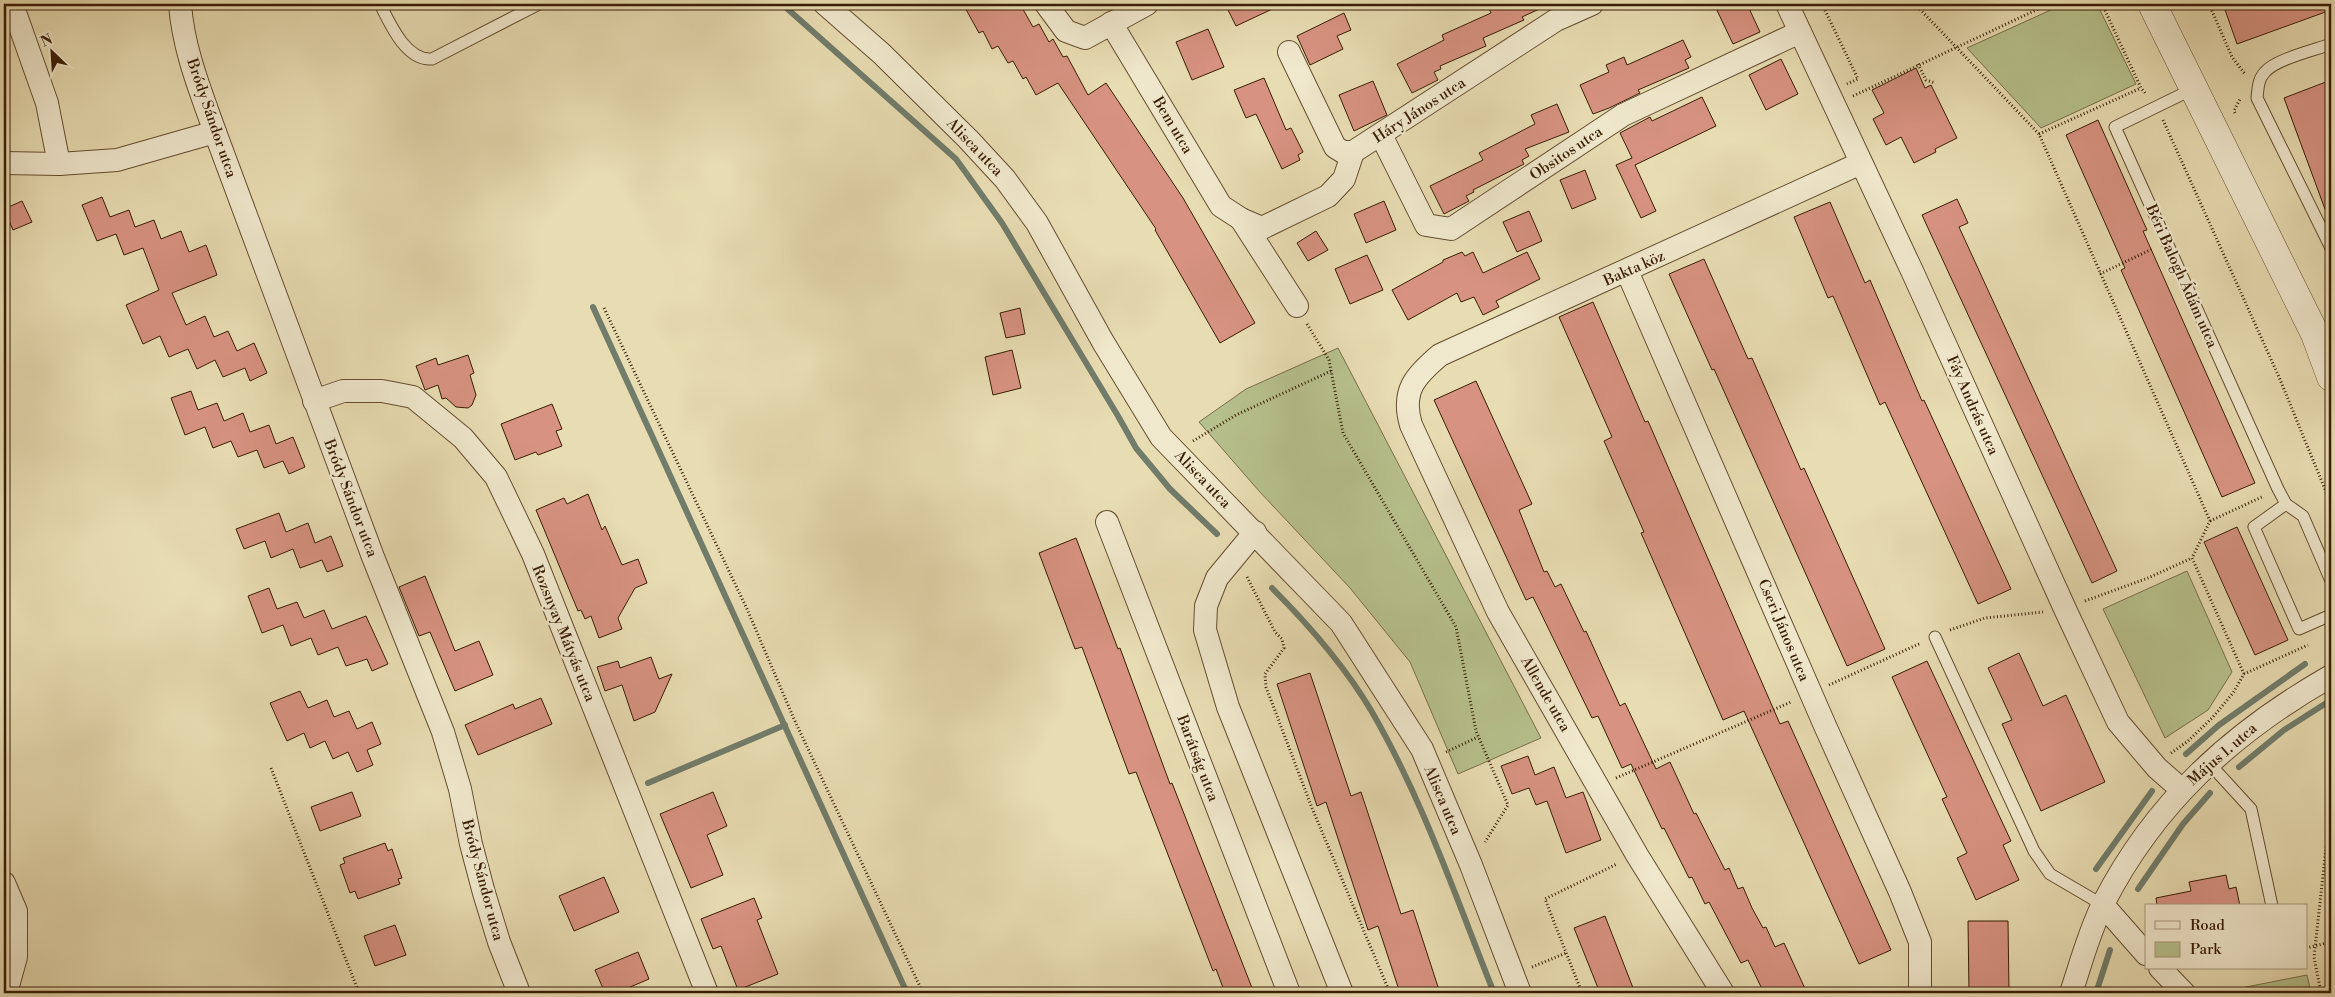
<svg xmlns="http://www.w3.org/2000/svg" width="2335" height="997" viewBox="0 0 2335 997" font-family="'Libre Bodoni',serif">
<rect width="100%" height="100%" fill="#e8dcb2"/>
<filter id="stains"><feTurbulence type="fractalNoise" baseFrequency=".004" numOctaves="4"/><feColorMatrix values="0 0 0 0 .2 0 0 0 0 .09 0 0 0 0 .02 0 0 0 .5 -.17"/></filter>
<radialGradient id="worn" r=".72"><stop offset=".6" stop-color="#630" stop-opacity="0"/><stop offset="1" stop-color="#630" stop-opacity=".3"/></radialGradient>
<!-- green -->
<g fill="#b6c08c" stroke="#786e48">
<polygon points="2064,4 2097,4 2136,84 2041,128 1967,48"/>
<polygon points="1338,348 1541,738 1458,774 1410,662 1350,588 1259,491 1199,422 1246,389"/>
<polygon points="2187,571 2232,672 2208,710 2165,738 2103,609"/>
<polygon points="2307,975 2311,993 2242,993 2241,988"/>
</g>
<g fill="none" stroke-linecap="round" stroke-linejoin="round">
<!-- stream -->
<g stroke="#717c6a" stroke-width="6">
<polyline points="782,4 956,159 1002,223 1118,416 1136,448 1170,489 1217,534"/>
<polyline points="593,307 907,993"/>
<path d="M 1272,588 C 1309,625 1345,666 1372,712 C 1423,800 1456,898 1494,993"/>
<polyline points="2186,754 2219,725 2305,664"/>
<polyline points="2239,767 2284,730 2331,700"/>
<polyline points="648,783 785,725"/>
<polyline points="2096,869 2152,791"/>
<polyline points="2138,889 2183,824 2210,793"/>
<polyline points="2096,993 2110,950"/>
</g>
</g>
<!-- building -->
<g fill="#d79281" stroke="#391d04">
<polygon points="963,4 1020,4 1033,27 1039,24 1049,42 1053,39 1063,57 1067,56 1088,95 1106,83 1183,198 1255,323 1220,343 1155,230 1156,229 1058,83 1036,95 1026,77 1023,79 1013,61 1008,63 998,46 992,49 983,31 979,33"/>
<polygon points="1225,4 1283,4 1236,26"/>
<polygon points="1487,4 1550,4 1522,17 1524,20 1483,38 1486,46 1440,66 1441,69 1434,72 1438,80 1412,93 1397,64 1444,40 1442,35 1491,13"/>
<polygon points="1714,4 1747,4 1760,32 1733,44"/>
<polygon points="2223,4 2331,4 2331,10 2237,44"/>
<polygon points="1344,13 1351,30 1337,36 1343,49 1310,65 1297,36"/>
<polygon points="1208,29 1224,67 1192,80 1176,42"/>
<polygon points="1683,40 1691,57 1685,60 1689,68 1638,90 1640,93 1609,108 1593,114 1580,85 1609,72 1606,65 1624,57 1627,65"/>
<polygon points="1781,59 1798,94 1766,110 1749,75"/>
<polygon points="1916,68 1925,88 1931,85 1957,138 1935,149 1936,152 1914,163 1901,137 1886,145 1873,119 1884,113 1872,90"/>
<polygon points="1264,78 1286,130 1291,128 1303,152 1298,155 1300,160 1282,169 1256,114 1246,118 1234,90"/>
<polygon points="2331,80 2331,220 2329,220 2284,98"/>
<polygon points="1373,81 1387,115 1354,131 1339,95"/>
<polygon points="1702,97 1716,126 1635,165 1656,211 1641,218 1616,165 1632,158 1620,133 1650,117 1652,121"/>
<polygon points="1557,104 1569,132 1525,149 1529,156 1522,160 1524,164 1473,190 1474,192 1466,196 1469,201 1444,214 1430,186 1483,160 1479,153 1535,124 1531,115"/>
<polygon points="2098,120 2147,230 2143,231 2255,483 2222,497 2121,270 2125,268 2066,135"/>
<polygon points="1585,170 1596,199 1572,209 1560,180"/>
<polygon points="102,197 110,217 129,210 135,227 154,220 161,239 181,231 189,252 206,245 217,275 172,293 186,325 205,316 214,337 228,331 237,351 254,343 267,373 250,381 245,368 223,377 215,360 197,369 188,349 169,357 160,336 143,344 126,305 159,290 143,248 124,255 116,234 97,241 82,205"/>
<polygon points="1957,199 1968,223 1959,227 2117,571 2092,583 1922,215"/>
<polygon points="22,201 32,222 13,230 4,209"/>
<polygon points="1384,201 1396,230 1366,243 1354,214"/>
<polygon points="1830,202 1865,283 1870,280 1922,401 1924,400 2011,589 1978,604 1885,402 1880,405 1833,296 1828,298 1794,217"/>
<polygon points="1529,211 1542,241 1517,252 1503,222"/>
<polygon points="1316,231 1328,250 1308,261 1297,243"/>
<polygon points="1462,252 1465,256 1473,252 1483,273 1527,252 1540,279 1496,301 1499,307 1483,315 1474,297 1461,302 1457,293 1408,320 1392,290 1443,262 1443,260"/>
<polygon points="1367,255 1383,290 1350,304 1335,269"/>
<polygon points="1704,259 1748,359 1752,358 1801,470 1804,468 1885,649 1847,666 1714,369 1712,370 1669,274"/>
<polygon points="1593,302 1645,422 1648,421 1780,724 1788,721 1891,950 1859,964 1744,711 1723,720 1641,533 1644,532 1604,441 1612,437 1559,317"/>
<polygon points="1020,308 1025,334 1006,338 1000,313"/>
<polygon points="1012,350 1021,388 993,395 985,357"/>
<polygon points="468,355 474,373 470,375 476,395 472,405 468,408 456,407 446,398 442,399 438,385 425,390 416,366 436,358 438,365"/>
<polygon points="1476,381 1532,504 1519,510 1544,572 1547,571 1555,587 1561,584 1584,632 1586,631 1620,706 1625,703 1656,769 1670,762 1694,814 1696,813 1725,870 1729,868 1738,889 1743,887 1752,908 1763,928 1766,927 1775,947 1784,943 1807,993 1764,993 1748,960 1741,963 1709,902 1705,904 1692,877 1689,878 1664,828 1662,829 1631,764 1622,768 1598,716 1592,718 1533,597 1526,600 1434,400"/>
<polygon points="191,391 198,410 217,403 224,421 243,413 250,432 269,425 276,444 293,437 305,467 289,474 283,461 264,468 257,450 238,457 231,441 213,448 205,427 185,435 171,398"/>
<polygon points="552,404 562,429 556,431 562,446 538,455 536,452 515,460 501,424"/>
<polygon points="588,494 602,530 605,526 622,565 638,559 647,583 635,588 618,618 622,629 599,638 591,616 585,619 581,610 578,611 536,510 564,498 567,504"/>
<polygon points="279,513 286,532 308,523 315,543 331,536 343,566 327,572 322,560 300,568 293,549 271,558 265,541 244,549 236,529"/>
<polygon points="2237,527 2288,640 2255,655 2204,542"/>
<polygon points="1076,538 1118,649 1120,648 1170,784 1172,783 1254,993 1225,993 1216,969 1213,971 1136,772 1129,774 1082,647 1075,649 1039,553"/>
<polygon points="425,576 455,651 479,641 493,675 455,691 430,632 419,636 399,587"/>
<polygon points="269,588 277,609 297,602 304,618 324,610 332,629 366,616 388,664 372,671 367,659 346,666 338,647 318,655 311,638 291,646 283,625 262,633 248,596"/>
<polygon points="2019,653 2043,706 2066,695 2105,782 2041,811 2002,724 2012,720 1988,668"/>
<polygon points="651,657 659,679 672,674 655,712 634,721 622,685 605,691 597,667 618,661 620,668"/>
<polygon points="1927,661 2011,841 2003,845 2019,880 1976,900 1957,858 1967,853 1942,799 1947,797 1892,677"/>
<polygon points="1310,673 1351,796 1361,792 1401,914 1413,910 1440,993 1400,993 1378,926 1368,930 1326,802 1317,806 1277,684"/>
<polygon points="300,691 308,708 327,700 334,717 349,711 357,729 372,722 381,744 367,750 373,765 357,772 348,752 333,759 325,741 310,748 304,733 287,741 270,703"/>
<polygon points="541,698 552,724 478,755 465,725 513,704 515,709"/>
<polygon points="1528,756 1535,775 1554,767 1566,798 1583,792 1601,840 1566,853 1547,801 1536,805 1529,788 1512,794 1501,766"/>
<polygon points="352,792 361,816 320,831 311,807"/>
<polygon points="713,792 727,826 707,835 723,875 691,888 660,814"/>
<polygon points="385,843 388,851 392,849 397,864 402,878 398,879 400,884 358,899 355,891 350,893 340,865 345,863 343,858"/>
<polygon points="2226,875 2229,889 2236,887 2240,906 2157,906 2156,898 2191,891 2189,882"/>
<polygon points="604,877 619,912 574,931 559,896"/>
<polygon points="754,898 762,918 757,920 778,974 738,990 721,946 713,949 701,919"/>
<polygon points="1605,916 1635,993 1600,993 1574,928"/>
<polygon points="1968,921 2008,921 2009,993 1969,993"/>
<polygon points="395,925 406,955 375,966 364,936"/>
<polygon points="638,952 649,979 616,993 605,993 595,970"/>
</g>
<g fill="none" stroke-linecap="round" stroke-linejoin="round">
<defs>
<g id="service">
<path d="M 380,4 C 390,24 406,61 432,59 L 539,4"/>
<path d="M 2331,44 C 2315,50 2276,59 2265,72 C 2258,79 2258,89 2257,98 L 2331,248"/>
<polyline points="2195,88 2115,127 2278,489 2286,504 2303,516 2331,581"/>
<polyline points="2286,504 2254,527 2299,629 2331,615"/>
<polyline points="1935,637 2034,851 2050,874 2103,905"/>
<polyline points="2208,762 2251,809 2272,906"/>
</g>
<g id="minor">
<polyline points="12,4 47,103 59,164"/>
<path d="M 180,4 C 183,48 200,90 215,132 L 373,557 L 443,732 L 460,789 L 471,844 L 484,893 L 499,942 L 519,993"/>
<polyline points="825,4 882,54 968,139 1005,179 1037,223 1103,342 1161,437 1341,623 1422,749 1471,865 1520,993"/>
<polyline points="1046,4 1066,31 1085,38 1147,4"/>
<polyline points="1787,4 1913,273 2065,609 2118,722 2157,768 2182,790"/>
<polyline points="1111,23 1221,206 1241,219 1262,228 1328,196 1344,179 1353,152"/>
<polyline points="1289,52 1335,147 1343,152 1353,152 1556,20 1592,4"/>
<polyline points="1381,135 1426,225 1451,229 1623,115 1800,32"/>
<polyline points="4,163 59,164 117,160 215,132"/>
<polyline points="1241,219 1297,306"/>
<polyline points="1627,271 1826,728 1900,892 1920,942 1920,993"/>
<polyline points="314,401 343,391 382,391 413,397 463,438 496,477 533,554 707,993"/>
<polyline points="1107,522 1289,993"/>
<polyline points="1255,532 1217,578 1206,606 1205,630 1228,707 1342,993"/>
<polyline points="4,883 16,911 16,957 6,993"/>
<polyline points="2103,905 2146,954"/>
<polyline points="2160,968 2184,993"/>
<path d="M 1723,993 L 1637,855 L 1498,612 L 1411,425 C 1401,391 1415,376 1440,355 L 1861,163"/>
<path d="M 2071,993 C 2081,963 2089,932 2103,904 C 2155,802 2233,732 2331,676"/>
</g>
<polyline id="tertiary" points="2152,4 2315,334 2331,377"/>
</defs>
<!-- service casing -->
<use href="#service" stroke="#654d30" stroke-width="13"/>
<!-- minor casing -->
<use href="#minor" stroke="#654d30" stroke-width="24"/>
<!-- tertiary casing -->
<use href="#tertiary" stroke="#654d30" stroke-width="29"/>
<!-- path -->
<g stroke="#391d04" stroke-width="3" stroke-dasharray="1 2.5" stroke-linecap="butt">
<polyline points="1822,4 1858,79 1847,84"/>
<polyline points="1915,4 2039,134 2210,521 2192,558 2244,674"/>
<polyline points="2102,4 2141,88 2146,94"/>
<polyline points="2209,4 2232,57 2245,74"/>
<polyline points="1918,64 1926,80 1935,83"/>
<polyline points="1853,96 2049,4"/>
<polyline points="2235,113 2234,111 2240,99"/>
<polyline points="2163,120 2279,377 2331,504"/>
<polyline points="2039,134 2141,88"/>
<polyline points="2100,274 2152,249"/>
<polyline points="604,308 747,609 794,719 923,993"/>
<polyline points="1307,324 1329,360 1343,433 1456,627 1476,731 1508,805 1485,842"/>
<polyline points="1193,441 1236,415 1331,371"/>
<polyline points="2210,521 2264,496"/>
<polyline points="1247,577 1275,632 1282,639 1284,648 1265,674 1266,687 1312,808 1390,993"/>
<polyline points="2085,601 2148,578 2192,558"/>
<polyline points="1950,630 1985,618 2043,612"/>
<polyline points="1829,685 1921,643"/>
<polyline points="1446,752 1478,737"/>
<polyline points="2171,753 2188,741 2213,717 2233,693 2244,674 2308,645"/>
<polyline points="271,768 359,993"/>
<polyline points="1616,778 1791,702"/>
<polyline points="2306,948 2331,942"/>
<polyline points="1532,967 1566,953"/>
<polyline points="1582,993 1545,899 1617,864"/>
<polyline points="2321,993 2314,957 2331,803"/>
</g>
<!-- service -->
<use href="#service" stroke="#f0e8cd" stroke-width="11"/>
<!-- minor -->
<use href="#minor" stroke="#f0e8cd" stroke-width="22"/>
<!-- tertiary -->
<use href="#tertiary" stroke="#f0e8cd" stroke-width="28"/>
</g>
<g text-anchor="middle" stroke-width="4.5" stroke-linejoin="round" paint-order="stroke">
<!-- street labels -->
<g font-size="15" fill="#391d04" stroke="#f0e8cd">
<text transform="translate(1419 110) rotate(-33)" y="5">Háry János utca</text>
<text transform="translate(212 118) rotate(71)" y="5">Bródy Sándor utca</text>
<text transform="translate(1173 125) rotate(59)" y="5">Bem utca</text>
<text transform="translate(975 147) rotate(46)" y="5">Alisca utca</text>
<text transform="translate(1566 153) rotate(-34)" y="5">Obsitos utca</text>
<text transform="translate(1634 268) rotate(-24)" y="5">Bakta köz</text>
<text transform="translate(2182 276) rotate(66)" y="5">Béri Balogh Ádám utca</text>
<text transform="translate(1973 405) rotate(66)" y="5">Fáy András utca</text>
<text transform="translate(1203 479) rotate(46)" y="5">Alisca utca</text>
<text transform="translate(351 498) rotate(69)" y="5">Bródy Sándor utca</text>
<text transform="translate(1784 630) rotate(67)" y="5">Cseri János utca</text>
<text transform="translate(564 633) rotate(68)" y="5">Rozsnyay Mátyás utca</text>
<text transform="translate(1546 694) rotate(60)" y="5">Allende utca</text>
<text transform="translate(2222 754) rotate(-41)" y="5">Május 1. utca</text>
<text transform="translate(1198 758) rotate(69)" y="5">Barátság utca</text>
<text transform="translate(1443 800) rotate(67)" y="5">Alisca utca</text>
<text transform="translate(483 880) rotate(75)" y="5">Bródy Sándor utca</text>
</g>
</g>
<!-- margin -->
<rect width="2335" height="997" fill="none" stroke="#e8dcb2" stroke-width="20"/>
<rect x="5" y="5" width="2325" height="987" fill="none" stroke="#391d04" stroke-width="2.5"/>
<rect x="10" y="10" width="2315" height="977" fill="none" stroke="#391d04"/>
<!-- legend -->
<rect x="2145" y="904" width="162" height="65" fill="#f0e8cd" stroke="#a7977d"/>
<rect x="2155" y="921" width="25" height="8" fill="#f0e8cd" stroke="#a7977d"/>
<text x="2190" y="930" font-size="15" fill="#391d04">Road</text>
<rect x="2155" y="942" width="25" height="15" fill="#b6c08c" stroke="#a7977d"/>
<text x="2190" y="954" font-size="15" fill="#391d04">Park</text>
<!-- north arrow -->
<g transform="translate(52 52) rotate(335)" stroke="#f0e8cd" stroke-width="4" paint-order="stroke">
<path d="M0-4L9 19L0 12L-9 19Z" fill="#391d04"/>
<text y="-8" font-size="14" font-weight="bold" text-anchor="middle" fill="#391d04">N</text>
</g>
<rect width="100%" height="100%" filter="url(#stains)"/>
<rect width="100%" height="100%" fill="url(#worn)"/>
</svg>
